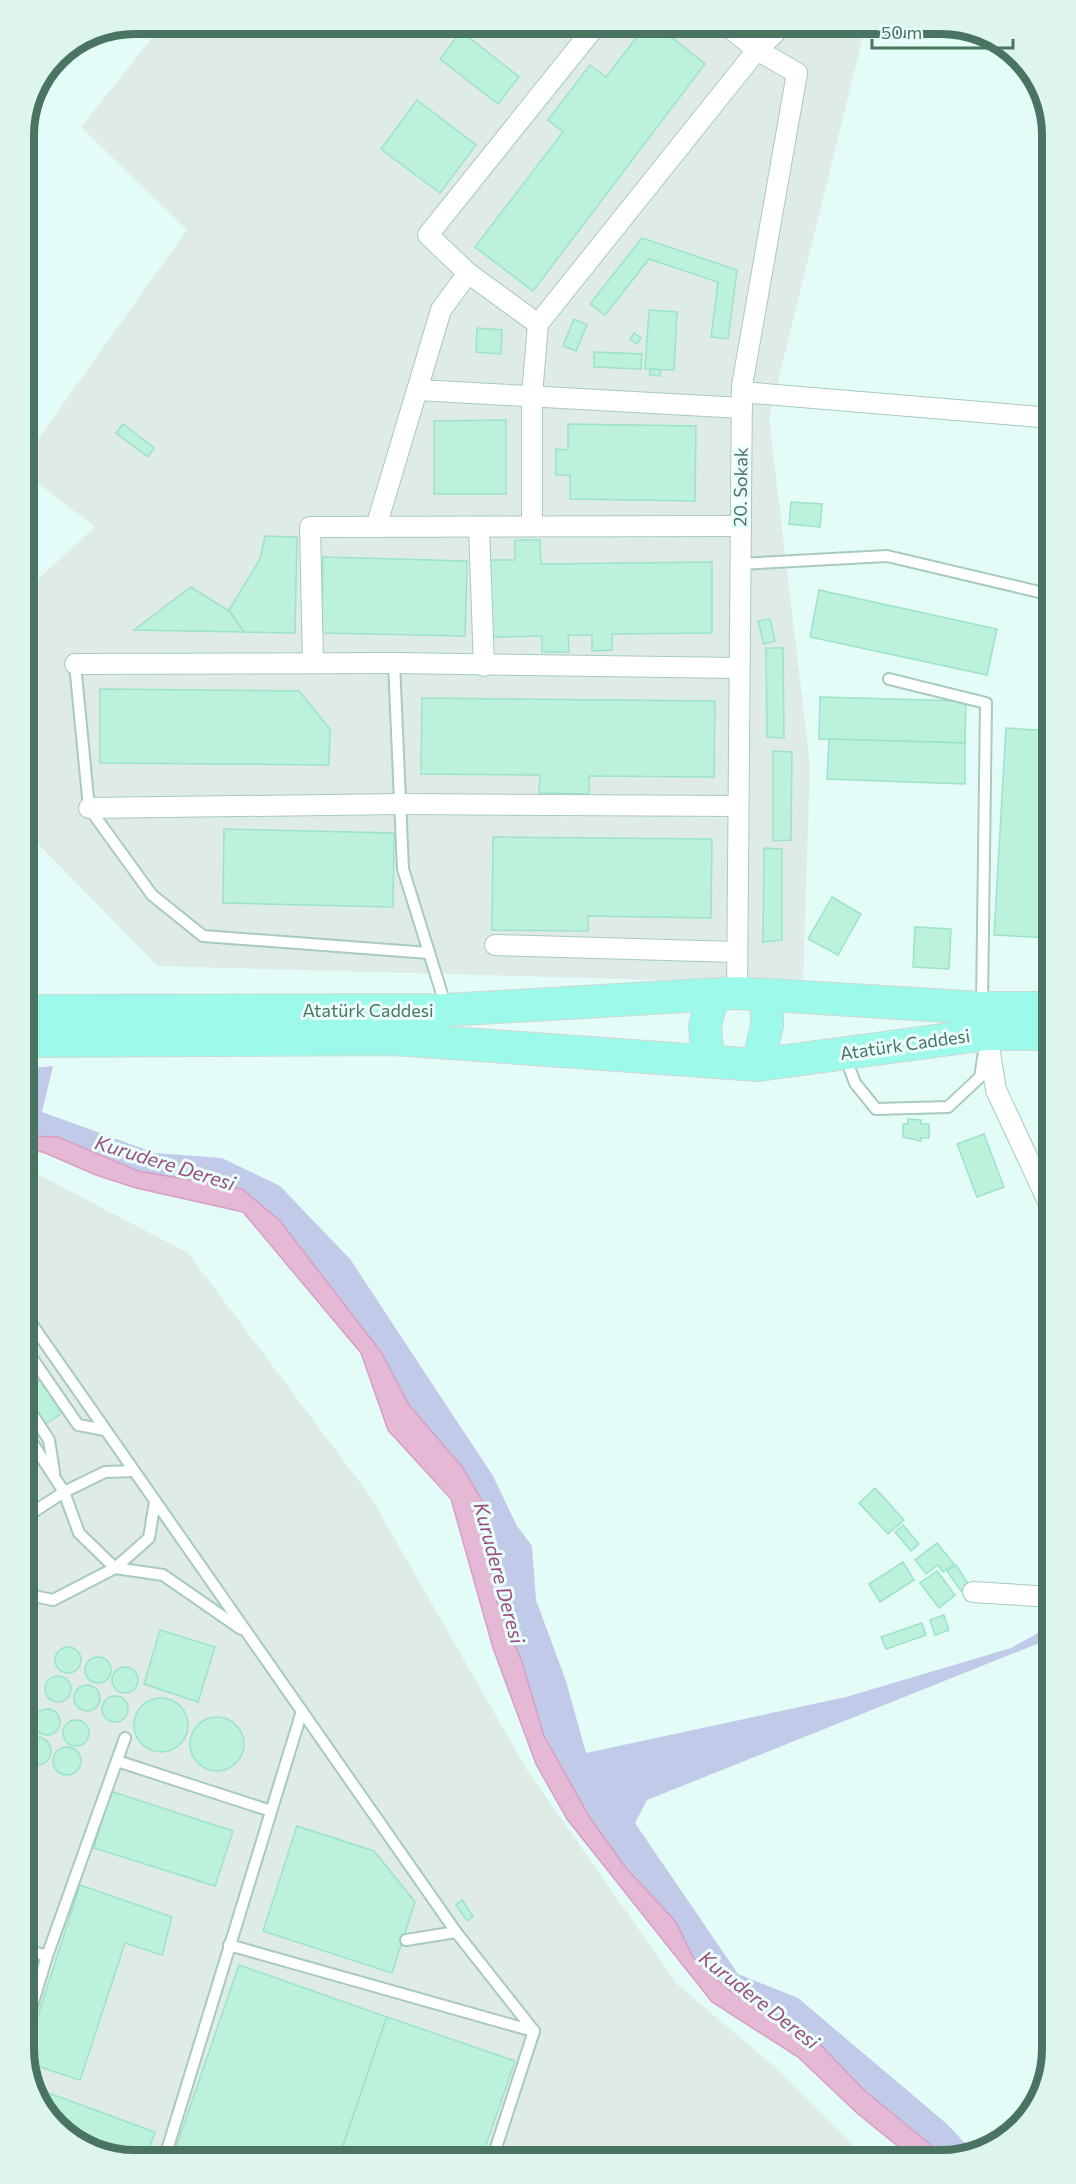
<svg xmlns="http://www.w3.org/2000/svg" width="1076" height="2184" viewBox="0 0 1076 2184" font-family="Commissioner,sans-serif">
<rect width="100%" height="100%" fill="#e4fcf8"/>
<!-- industrial -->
<g fill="#deebe7">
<polygon points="163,24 866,24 769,418 810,765 803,984 158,966 24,830 24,592 95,527 24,473 24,459 187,230 81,127"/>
<polygon points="24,1167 188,1253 370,1496 527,1770 677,1984 776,2068 868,2160 128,2160 73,2141 32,2091 24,2049"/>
</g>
<!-- green -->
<polygon fill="#c2cae9" points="53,1066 42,1112 155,1153 222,1158 280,1186 350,1259 493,1476 517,1526 532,1546 536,1600 566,1681 586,1753 846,1697 1011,1648 1052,1625 1052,1638 647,1800 635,1823 738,1974 798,1998 947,2124 974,2153 948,2159 864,2090 807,2031 730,1991 720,1979 693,1957 676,1922 626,1868 590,1818 544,1736 522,1662 497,1602 484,1504 463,1468 409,1405 381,1352 280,1221 242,1189 138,1171 58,1137 24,1136 24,1069"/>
<!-- water -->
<polygon fill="#e5b9d5" stroke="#d79fc2" stroke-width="1.5" points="24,1136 58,1137 138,1171 242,1189 280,1221 381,1352 409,1405 463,1468 484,1504 497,1602 522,1662 544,1736 590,1818 626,1868 676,1922 693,1957 730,1991 807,2031 864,2090 948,2159 915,2160 858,2114 798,2057 712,2002 567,1819 536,1764 493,1648 451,1499 388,1430 361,1353 243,1212 136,1188 96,1175 43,1152 24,1150"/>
<!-- building -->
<g fill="#bcf1dc" stroke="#9ce3c7" stroke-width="1.5">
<polygon points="647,24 655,24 705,64 533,291 475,247 563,132 548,120 590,65 606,77"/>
<polygon points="461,31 519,77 498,104 440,59"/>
<polygon points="417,100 476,145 440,193 381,149"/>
<polygon points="642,238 737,270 728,339 711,337 718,282 649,259 605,315 590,304"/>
<polygon points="649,310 677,312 674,370 645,369"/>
<polygon points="574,319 587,325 576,351 563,346"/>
<polygon points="477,328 502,330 501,354 476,352"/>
<polygon points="634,333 641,338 637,344 630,339"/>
<polygon points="594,352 642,354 641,369 594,367"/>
<polygon points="650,369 661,370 660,376 650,375"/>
<polygon points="506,420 506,494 434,494 434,421"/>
<polygon points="123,424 154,448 148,457 116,433"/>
<polygon points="568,424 696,426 695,501 570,499 570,475 556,475 556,449 568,450"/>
<polygon points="791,502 822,504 820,527 789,524"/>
<polygon points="265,536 297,537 295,633 244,632 229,610 260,559"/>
<polygon points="515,540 540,540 541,564 712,562 712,633 612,634 612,650 592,651 592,635 568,635 569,652 542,652 542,636 491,637 490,560 515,560"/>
<polygon points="323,557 467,561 465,636 322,633"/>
<polygon points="191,587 229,611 244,632 134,630"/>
<polygon points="819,590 997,629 987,675 810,637"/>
<polygon points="770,619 775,641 764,644 758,621"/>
<polygon points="766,648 783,648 784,738 767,737"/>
<polygon points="100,689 299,691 330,729 329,765 100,763"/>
<polygon points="820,697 966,701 965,743 819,739"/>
<polygon points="422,698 715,701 714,777 589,776 589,794 539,793 540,775 421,774"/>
<polygon points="1006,728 1052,731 1052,938 994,935"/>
<polygon points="829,739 965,743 965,784 827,779"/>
<polygon points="773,751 792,752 791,840 773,841"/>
<polygon points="224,829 394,833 393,907 223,903"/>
<polygon points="493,837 712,839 711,918 588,916 588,931 492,930"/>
<polygon points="764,848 782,849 782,940 763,942"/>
<polygon points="832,897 861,914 838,955 808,939"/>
<polygon points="915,927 951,929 949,969 913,967"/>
<polygon points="908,1119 921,1120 921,1124 929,1124 929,1138 921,1138 921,1141 903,1137 903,1124 908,1124"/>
<polygon points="984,1134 1004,1187 977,1197 957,1144"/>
<polygon points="40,1380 62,1413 46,1424 24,1390"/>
<polygon points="875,1488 904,1520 888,1534 859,1503"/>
<polygon points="903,1525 919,1544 911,1551 895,1532"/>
<polygon points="937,1543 954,1564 943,1572 938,1565 926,1574 915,1560"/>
<polygon points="903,1562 914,1580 880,1602 869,1584"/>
<polygon points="956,1565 969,1585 961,1591 947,1571"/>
<polygon points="937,1571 955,1595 939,1608 920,1583"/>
<polygon points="944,1615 949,1630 935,1635 930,1620"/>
<polygon points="922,1623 926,1635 886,1649 881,1637"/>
<polygon points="160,1630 215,1647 198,1702 144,1684"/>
<circle cx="68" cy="1660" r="13"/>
<circle cx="98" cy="1670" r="13"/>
<circle cx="125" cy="1680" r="13"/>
<circle cx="58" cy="1689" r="13"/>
<circle cx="87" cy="1698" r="13"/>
<circle cx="115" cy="1709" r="13"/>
<circle cx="161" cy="1725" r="27"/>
<circle cx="47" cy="1722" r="13"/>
<circle cx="217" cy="1744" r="27"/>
<circle cx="76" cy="1733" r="13"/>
<circle cx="37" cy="1751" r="14"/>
<circle cx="67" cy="1761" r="14"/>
<polygon points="110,1791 233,1831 215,1886 94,1848"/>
<polygon points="297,1826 374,1851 415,1902 392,1973 263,1931"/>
<polygon points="80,1885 172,1917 162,1955 125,1943 80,2080 27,2063 25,2056"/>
<polygon points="462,1900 473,1916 467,1921 456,1905"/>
<polygon points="239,1965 387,2017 338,2160 183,2160 173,2156"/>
<polygon points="387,2017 515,2061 481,2160 338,2160"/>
<polygon points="32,2087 155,2132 145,2160 128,2160 73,2141"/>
</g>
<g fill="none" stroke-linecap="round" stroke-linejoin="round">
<defs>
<g id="service">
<polyline points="740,564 887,556 1052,595"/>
<polyline points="394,663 403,869 446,1007"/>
<polyline points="75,664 89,808 152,895 203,936 429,953"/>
<polyline points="889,679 986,703 982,1005"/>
<polyline points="845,1056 855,1083 876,1109 948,1107 980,1077 984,1052"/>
<polyline points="24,1313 456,1932 534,2031"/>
<polyline points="31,1324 30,1355 78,1425 105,1430"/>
<polyline points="24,1402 49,1440 54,1472"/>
<polyline points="24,1430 64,1492 79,1533 115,1568 163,1575 241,1629"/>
<polyline points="24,1518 64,1492 105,1472 134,1471"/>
<polyline points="24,1594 53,1600 115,1568 149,1538 155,1501"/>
<polyline points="117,1761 271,1811"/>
<polyline points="406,1940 456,1932"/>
<polyline points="229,1945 533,2031"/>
<polyline points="24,1949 47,1956"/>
<polyline points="24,2032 47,1956 125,1738"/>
<polyline points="164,2160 302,1711"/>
<polyline points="492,2160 534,2031"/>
</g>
<g id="minor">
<polyline points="725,24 757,50 797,73 742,386 737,993"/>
<polyline points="538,324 468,273 428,235 597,24"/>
<polyline points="418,390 742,408"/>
<polyline points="742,392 1052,418"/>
<polyline points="532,526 532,395 538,324 757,50 784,24"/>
<polyline points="376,527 441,310 468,273"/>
<polyline points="479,527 484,666"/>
<polyline points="313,663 310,527 741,526"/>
<polyline points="75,664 394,663 739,668"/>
<polyline points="89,808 400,804 737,806"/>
<polyline points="495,945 736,952"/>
<polyline points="987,1034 996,1090 1052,1210"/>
<polyline points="973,1592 1052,1597"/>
</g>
<g id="primary">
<polyline points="24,1011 447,1010 737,993 981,1008 1052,1008"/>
<polyline points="24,1041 395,1039 758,1065 987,1034 1052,1034"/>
<polyline points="708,1061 705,1026 712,996"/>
<polyline points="758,1065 767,1025 767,997"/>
</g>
</defs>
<!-- service casing -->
<use href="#service" stroke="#a8cabf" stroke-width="14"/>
<!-- minor casing -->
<use href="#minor" stroke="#a8cabf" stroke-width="22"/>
<!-- primary casing -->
<use href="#primary" stroke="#ccd8d3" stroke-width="34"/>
<!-- service -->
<use href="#service" stroke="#fff" stroke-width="10"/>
<!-- minor -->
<use href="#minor" stroke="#fff" stroke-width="20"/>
<!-- primary -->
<use href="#primary" stroke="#9dfaeb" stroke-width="32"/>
</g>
<g text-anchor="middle" stroke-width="6" stroke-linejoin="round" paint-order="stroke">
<!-- street labels -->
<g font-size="18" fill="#4a7462" stroke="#eafffb">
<text transform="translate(741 487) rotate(-89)" y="6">20. Sokak</text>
<text x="368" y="1017">Atatürk Caddesi</text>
<text transform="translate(905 1045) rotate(-8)" y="6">Atatürk Caddesi</text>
</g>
<!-- water labels -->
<g font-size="20" font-style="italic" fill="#9c4d7e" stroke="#eafffb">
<text transform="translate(165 1163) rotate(17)" y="7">Kurudere Deresi</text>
<text transform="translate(499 1573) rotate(75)" y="7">Kurudere Deresi</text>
<text transform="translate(759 2000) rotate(38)" y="7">Kurudere Deresi</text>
</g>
</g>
<!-- crop -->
<path d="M0 0H1076V2184H0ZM135 34H941A101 101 0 0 1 1042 135V2049A101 101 0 0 1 941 2150H135A101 101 0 0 1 34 2049V135A101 101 0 0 1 135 34Z" fill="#ddf4ef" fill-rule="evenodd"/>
<path fill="none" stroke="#4a7462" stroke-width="8" d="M135 34H941A101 101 0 0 1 1042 135V2049A101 101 0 0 1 941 2150H135A101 101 0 0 1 34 2049V135A101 101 0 0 1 135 34Z"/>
<!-- scale -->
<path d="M872 39v9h141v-9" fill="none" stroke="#4a7462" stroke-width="3"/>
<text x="881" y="39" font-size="18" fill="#4a7462" stroke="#eafffb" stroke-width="4.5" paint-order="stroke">50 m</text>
</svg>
